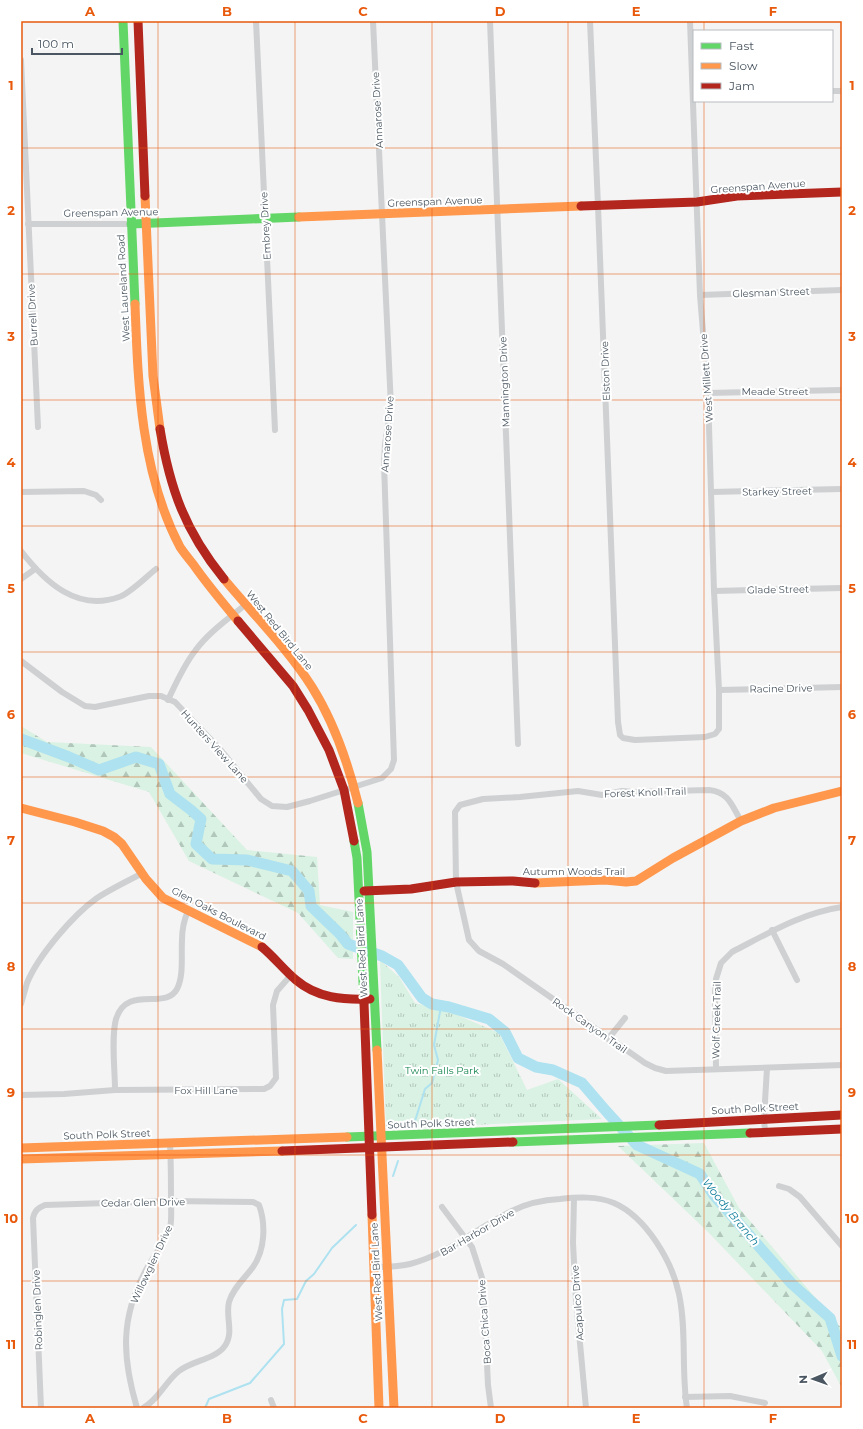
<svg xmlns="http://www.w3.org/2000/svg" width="863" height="1429" viewBox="0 0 863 1429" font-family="Montserrat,sans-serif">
<defs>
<pattern id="forest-firs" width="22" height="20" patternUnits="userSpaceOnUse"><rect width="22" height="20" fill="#d9f2e3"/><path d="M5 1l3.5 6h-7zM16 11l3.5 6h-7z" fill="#b2c7bb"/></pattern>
<pattern id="park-tufts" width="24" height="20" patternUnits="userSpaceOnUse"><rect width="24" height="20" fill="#d9f2e3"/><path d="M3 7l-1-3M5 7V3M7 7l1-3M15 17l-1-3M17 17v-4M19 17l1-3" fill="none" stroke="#b2c7bb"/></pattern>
</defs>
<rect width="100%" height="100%" fill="#f4f4f4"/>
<!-- forest -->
<g fill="url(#forest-firs)">
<polygon points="21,726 47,742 151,747 247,850 317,857 320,905 353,912 353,959 338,958 298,913 189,861 149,792 21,753"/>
<polygon points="704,1143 739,1208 842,1329 842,1388 822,1351 708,1232 618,1146"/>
</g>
<!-- park -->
<polygon fill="url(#park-tufts)" points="380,960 399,977 415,1003 455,1014 499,1033 527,1090 558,1079 602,1119 386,1129"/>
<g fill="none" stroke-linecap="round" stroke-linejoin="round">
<!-- stream -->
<g stroke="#aee2f0" stroke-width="2">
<polyline points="415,1121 425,1089 432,1083 438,1060 434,1045 441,1006"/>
<polyline points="393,1176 398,1161"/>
<polyline points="205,1408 209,1399 250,1383 284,1344 282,1309 284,1300 297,1299 306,1281 314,1274 332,1248 356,1225"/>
</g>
<!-- river -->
<polyline stroke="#aee2f0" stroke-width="11" points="21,739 69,757 99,770 136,757 159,764 170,794 191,810 201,819 196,844 212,859 247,860 292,871 309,891 311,906 340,934 348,944 382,956 398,965 422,998 432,1004 449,1007 489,1019 505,1032 518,1058 536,1067 553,1070 582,1083 606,1111 637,1145 700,1174 713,1194 792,1284 830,1318 842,1356"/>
<!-- street -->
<g stroke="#ced0d2" stroke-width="6">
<polyline points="256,21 275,430"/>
<polyline points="490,21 518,744"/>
<polyline points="590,21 598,206 618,722 620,735 623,738 635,740 705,737 715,734 719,729 719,690 714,591 708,393 700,295 690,21"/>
<polyline points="21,60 38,427"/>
<polyline points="832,91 842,91"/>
<polyline points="28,224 131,224"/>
<polyline points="700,295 842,290"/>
<polyline points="708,393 842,390"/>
<polyline points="21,492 84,491 96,495 101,500"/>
<polyline points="711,492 842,489"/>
<path d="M 21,551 C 45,582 77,612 119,597 C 129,594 147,576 156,569"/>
<polyline points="21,579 35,569"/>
<polyline points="714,591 842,588"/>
<polyline points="21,661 62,692 85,706 95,707 149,696 161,696 175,702 219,748 261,799 272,806 287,807 310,801 382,778 391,769 394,760 384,463 385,444 391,407 373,21"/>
<polyline points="719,690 842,687"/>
<path d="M 168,700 C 176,683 184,665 195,651 C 208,633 228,619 245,605"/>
<path d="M 741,821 C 732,806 729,792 709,790 L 635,792 L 622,791 L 602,795 L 578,791 L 520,797 L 483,799 L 460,805 L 455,812 L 456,882 L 469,940 L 479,951 L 503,964 L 645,1063 L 655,1068 L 666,1071 L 842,1065"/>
<polyline points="772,930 797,980"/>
<path d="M 21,1004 C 23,997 25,990 27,983 C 38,956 73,915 97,898 C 111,889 127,881 143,873"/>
<polyline points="608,1039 625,1018"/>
<path d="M 716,1069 L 715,992 L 716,979 L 721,963 L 732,952 C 767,934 801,913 842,907"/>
<path d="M 115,1090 C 115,1070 111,1038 116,1019 C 127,984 165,1011 177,989 C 184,975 181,956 182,940 C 182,930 184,920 188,911"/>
<polyline points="21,1095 64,1094 115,1090 264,1089 270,1086 276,1078 273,1005 277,991 291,975"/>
<polyline points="765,1132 764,1118 767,1068"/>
<polyline points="779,1186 789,1189 800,1197 842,1246"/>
<polyline points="574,1198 573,1243 576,1300 586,1408"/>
<polyline points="442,1207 472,1247 483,1281 488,1385 491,1408"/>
<path d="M 374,1267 C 385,1267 398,1267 410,1264 C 449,1254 478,1227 514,1210 C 528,1203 544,1200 560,1199 C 578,1197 597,1196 614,1203 C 646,1217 672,1261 679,1294 C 687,1331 681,1370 687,1408"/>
<polyline points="685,1397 730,1396 765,1403"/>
<polyline points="271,1400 274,1408"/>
<path d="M 41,1408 L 33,1218 C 35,1210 38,1208 45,1205 L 171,1201 L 253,1202 L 259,1205 C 266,1224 265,1250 253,1267 C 245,1278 233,1288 229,1302 C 225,1317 235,1333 224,1347 C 215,1359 191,1361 179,1371 C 165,1382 159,1399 143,1408"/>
<path d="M 137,1408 C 122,1357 120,1318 146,1270 C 153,1256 165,1243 170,1228 C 172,1220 171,1209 171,1201 C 171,1181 171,1162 170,1143"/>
</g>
<!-- fast -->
<g stroke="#63d668" stroke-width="9">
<polyline points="123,21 135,304"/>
<polyline points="131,224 299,217"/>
<polyline points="358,803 367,852 377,1050"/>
<polyline points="354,841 357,858 364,1003"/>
<polyline points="347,1137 659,1125"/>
<polyline points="513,1142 750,1133"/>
</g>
<!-- slow -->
<g stroke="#ff974d" stroke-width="9">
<polyline points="145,196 153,376 160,429"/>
<polyline points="299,217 581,206"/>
<path d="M 135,304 C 138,386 141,473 180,547 C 184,553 189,559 193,564 C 207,584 222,602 238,621"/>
<path d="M 224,579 C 253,614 288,649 312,687 C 334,722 348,763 358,803"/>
<polyline points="21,808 75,822 103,831 114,837 122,844 146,879 163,898 262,947"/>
<polyline points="535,883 605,880 626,882 636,881 673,858 741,821 774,808 842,791"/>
<polyline points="377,1050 394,1408"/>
<polyline points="21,1148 347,1137"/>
<polyline points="21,1159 282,1151"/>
<polyline points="372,1215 379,1408"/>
</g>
<!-- jam -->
<g stroke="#b3261e" stroke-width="9">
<polyline points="138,21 145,196"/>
<polyline points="581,206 697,202 737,196 842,192"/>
<path d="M 160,429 C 170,489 185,531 224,579"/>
<polyline points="238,621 293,686 308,710 329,750 344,790 354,841"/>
<polyline points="364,891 411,889 456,882 513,881 535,883"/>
<path d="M 262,947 C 274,957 284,970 296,980 C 317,998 343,1000 370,999"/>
<polyline points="364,1003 372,1215"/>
<polyline points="659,1125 842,1115"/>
<polyline points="750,1133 842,1129"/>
<polyline points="282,1151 513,1142"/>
</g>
</g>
<!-- grid -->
<path fill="none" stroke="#e8590c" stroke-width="1" stroke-opacity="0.55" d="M 158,21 L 158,1408M 295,21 L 295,1408M 432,21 L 432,1408M 568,21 L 568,1408M 704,21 L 704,31M 704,101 L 704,1408M 21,148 L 842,148M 21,274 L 842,274M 21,400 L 842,400M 21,526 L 842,526M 21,652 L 842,652M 21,777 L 842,777M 21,903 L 842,903M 21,1029 L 842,1029M 21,1155 L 842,1155M 21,1281 L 842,1281"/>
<g text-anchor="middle" stroke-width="4" stroke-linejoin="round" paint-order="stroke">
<!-- street labels -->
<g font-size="10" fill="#4a5661" stroke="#fff">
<text transform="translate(377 110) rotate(-93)" y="4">Annarose Drive</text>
<text transform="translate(758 186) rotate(-4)" y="4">Greenspan Avenue</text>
<text transform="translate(435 201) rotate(-2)" y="4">Greenspan Avenue</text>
<text transform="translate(111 212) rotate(-1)" y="4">Greenspan Avenue</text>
<text transform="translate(265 226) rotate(-93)" y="4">Embrey Drive</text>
<text transform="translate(123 288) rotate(-93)" y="4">West Laureland Road</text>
<text transform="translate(771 292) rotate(-2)" y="4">Glesman Street</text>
<text transform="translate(32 315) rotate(-93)" y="4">Burrell Drive</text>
<text transform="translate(605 371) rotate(-92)" y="4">Elston Drive</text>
<text transform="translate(706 378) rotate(-94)" y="4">West Millett Drive</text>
<text transform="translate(504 382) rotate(-92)" y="4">Mannington Drive</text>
<text x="775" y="395">Meade Street</text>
<text transform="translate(387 434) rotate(-86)" y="4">Annarose Drive</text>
<text transform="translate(777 491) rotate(-1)" y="4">Starkey Street</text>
<text transform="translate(778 589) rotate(-1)" y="4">Glade Street</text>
<text transform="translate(280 630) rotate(51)" y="4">West Red Bird Lane</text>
<text transform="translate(781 688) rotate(-1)" y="4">Racine Drive</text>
<text transform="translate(215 746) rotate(48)" y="4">Hunters View Lane</text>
<text transform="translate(645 792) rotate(-2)" y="4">Forest Knoll Trail</text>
<text x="574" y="875">Autumn Woods Trail</text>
<text transform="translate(219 913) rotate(27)" y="4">Glen Oaks Boulevard</text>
<text transform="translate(361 948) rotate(-93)" y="4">West Red Bird Lane</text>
<text transform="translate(716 1020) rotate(-89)" y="4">Wolf Creek Trail</text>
<text transform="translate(590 1025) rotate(35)" y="4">Rock Canyon Trail</text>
<text x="206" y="1094">Fox Hill Lane</text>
<text transform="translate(755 1108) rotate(-3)" y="4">South Polk Street</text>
<text transform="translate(431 1123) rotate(-2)" y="4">South Polk Street</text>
<text transform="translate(107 1134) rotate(-2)" y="4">South Polk Street</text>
<text transform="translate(143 1202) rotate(-1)" y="4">Cedar Glen Drive</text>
<text transform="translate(477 1232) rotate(-30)" y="4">Bar Harbor Drive</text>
<text transform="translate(151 1264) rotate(-65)" y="4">Willowglen Drive</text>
<text transform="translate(376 1272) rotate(-93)" y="4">West Red Bird Lane</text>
<text transform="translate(577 1303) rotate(-94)" y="4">Acapulco Drive</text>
<text transform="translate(37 1310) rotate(-92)" y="4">Robinglen Drive</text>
<text transform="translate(484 1322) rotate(-94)" y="4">Boca Chica Drive</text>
</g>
<!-- park labels -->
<g font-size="10" fill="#17864f" stroke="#fff">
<text x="442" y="1074">Twin Falls Park</text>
</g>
<!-- water labels -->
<g font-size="11" font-style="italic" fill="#0c7c9b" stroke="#fff">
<text transform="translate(731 1212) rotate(51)" y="4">Woody Branch</text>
</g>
</g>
<!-- border -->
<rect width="863" height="1429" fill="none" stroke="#ffffff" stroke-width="44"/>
<!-- legend -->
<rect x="693" y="30" width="140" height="72" fill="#ffffff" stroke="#b7bbc0"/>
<rect x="701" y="43" width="20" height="6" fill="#63d668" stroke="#b7bbc0"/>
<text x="729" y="50" font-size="12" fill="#4a5661">Fast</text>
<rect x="701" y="63" width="20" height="6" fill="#ff974d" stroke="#b7bbc0"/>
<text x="729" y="70" font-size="12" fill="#4a5661">Slow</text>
<rect x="701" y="83" width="20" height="6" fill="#b3261e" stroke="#b7bbc0"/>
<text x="729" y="90" font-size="12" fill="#4a5661">Jam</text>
<!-- north arrow -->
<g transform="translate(813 1379) rotate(268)" stroke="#ffffff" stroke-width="3" paint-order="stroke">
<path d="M0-3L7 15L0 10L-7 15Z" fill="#4a5661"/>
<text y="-6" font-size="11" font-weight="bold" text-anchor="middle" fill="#4a5661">N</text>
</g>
<!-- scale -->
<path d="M32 48v6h90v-6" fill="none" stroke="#4a5661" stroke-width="2"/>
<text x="38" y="48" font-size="12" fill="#4a5661" stroke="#ffffff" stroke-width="3" paint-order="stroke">100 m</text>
<rect x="22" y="22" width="819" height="1385" fill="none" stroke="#e8590c" stroke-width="1.5"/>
<g font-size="13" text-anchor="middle" font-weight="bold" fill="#e8590c">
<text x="90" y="16">A</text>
<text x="227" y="16">B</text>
<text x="363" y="16">C</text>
<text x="500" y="16">D</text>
<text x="636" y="16">E</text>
<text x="773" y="16">F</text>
<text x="11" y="90">1</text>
<text x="852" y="90">1</text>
<text x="11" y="215">2</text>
<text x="852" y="215">2</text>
<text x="11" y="341">3</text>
<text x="852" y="341">3</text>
<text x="11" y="467">4</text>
<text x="852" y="467">4</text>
<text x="11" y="593">5</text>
<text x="852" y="593">5</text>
<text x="11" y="719">6</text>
<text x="852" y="719">6</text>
<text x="11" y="845">7</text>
<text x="852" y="845">7</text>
<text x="11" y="971">8</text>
<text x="852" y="971">8</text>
<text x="11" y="1097">9</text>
<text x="852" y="1097">9</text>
<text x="11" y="1223">10</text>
<text x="852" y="1223">10</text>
<text x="11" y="1349">11</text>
<text x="852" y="1349">11</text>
<text x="90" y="1423">A</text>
<text x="227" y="1423">B</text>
<text x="363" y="1423">C</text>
<text x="500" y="1423">D</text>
<text x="636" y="1423">E</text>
<text x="773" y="1423">F</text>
</g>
</svg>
